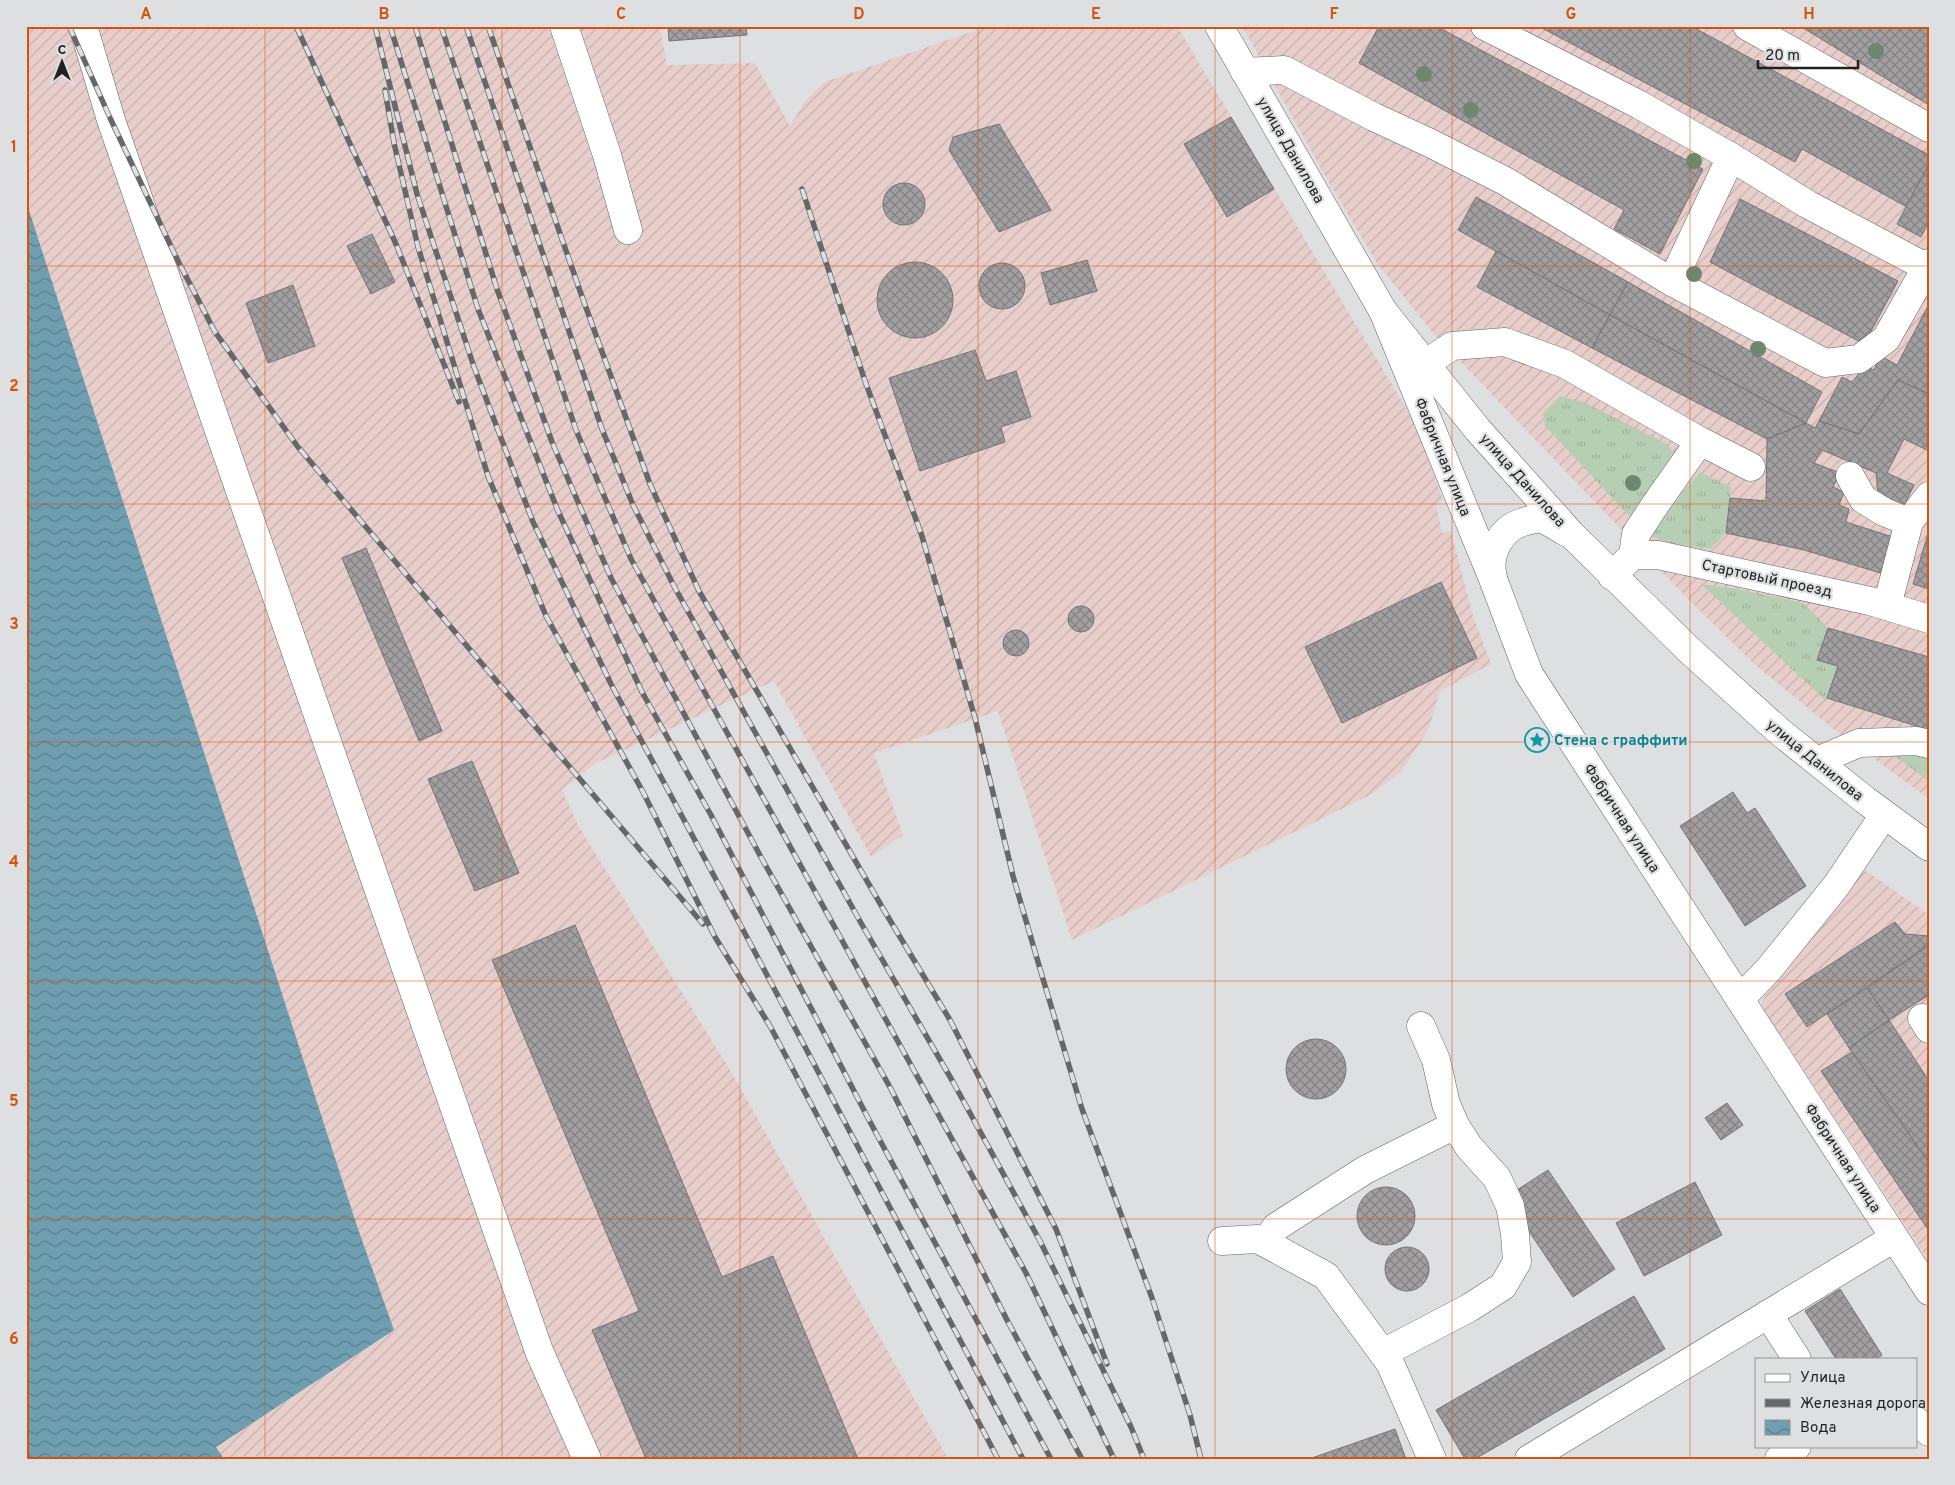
<svg xmlns="http://www.w3.org/2000/svg" width="1955" height="1485" viewBox="0 0 1955 1485" font-family="Overpass,sans-serif">
<defs>
<pattern id="industrial-furrows" width="10" height="10" patternUnits="userSpaceOnUse" patternTransform="scale(1.25)"><rect width="10" height="10" fill="#e8ceca"/><path d="M-1 1l2-2M0 10L10 0M9 11l2-2" fill="none" stroke="#c7b1ad"/></pattern>
<pattern id="grass-tufts" width="24" height="20" patternUnits="userSpaceOnUse" patternTransform="scale(1.25)"><rect width="24" height="20" fill="#b6cfb4"/><path d="M3 7l-1-3M5 7V3M7 7l1-3M15 17l-1-3M17 17v-4M19 17l1-3" fill="none" stroke="#9cb19a"/></pattern>
<pattern id="water-waves" width="16" height="10" patternUnits="userSpaceOnUse" patternTransform="scale(1.25)"><rect width="16" height="10" fill="#6e9eb0"/><path d="M0 5q4-4 8 0t8 0" fill="none" stroke="#5a808f"/></pattern>
<pattern id="building-cross-hatch" width="8" height="8" patternUnits="userSpaceOnUse" patternTransform="scale(1.25)"><rect width="8" height="8" fill="#a29fa1"/><path d="M0 0l8 8M0 8l8-8" fill="none" stroke="#838183"/></pattern>
</defs>
<rect width="100%" height="100%" fill="#dedfe1"/>
<!-- industrial -->
<g fill="url(#industrial-furrows)">
<polygon points="26,26 660,26 667,65 755,63 790,126 806,100 825,82 988,26 1177,26 1415,423 1443,500 1436,505 1442,533 1451,531 1473,616 1491,664 1440,691 1428,731 1400,773 1368,796 1072,940 998,711 874,753 903,835 871,857 774,681 596,763 562,790 579,827 732,1073 948,1459 224,1459 216,1447 394,1330 357,1226 26,201"/>
<polygon points="1242,26 1929,26 1929,799 1831,727 1753,663 1689,600 1432,332 1377,263 1328,181"/>
<polygon points="1865,870 1929,915 1929,1261 1761,1005 1769,985"/>
</g>
<!-- grass -->
<g fill="url(#grass-tufts)">
<polygon points="1560,396 1584,402 1667,444 1678,459 1631,518 1545,426 1543,413"/>
<polygon points="1700,472 1731,487 1726,533 1710,549 1668,543 1649,535"/>
<polygon points="1701,584 1738,589 1803,603 1828,628 1817,660 1838,666 1827,698 1824,699"/>
<polygon points="1893,755 1929,757 1929,781"/>
</g>
<!-- water -->
<polygon fill="url(#water-waves)" points="26,201 357,1226 394,1330 216,1447 224,1459 26,1459"/>
<!-- building -->
<g fill="url(#building-cross-hatch)" stroke="#777476">
<polygon points="668,26 746,26 747,35 669,41"/>
<polygon points="1379,26 1436,26 1703,169 1660,254 1614,229 1624,210 1359,63"/>
<polygon points="1538,26 1691,26 1929,155 1929,164 1907,207 1802,149 1795,162"/>
<polygon points="1800,26 1929,26 1929,105"/>
<polygon points="1231,117 1274,189 1227,217 1184,144"/>
<polygon points="999,124 1051,210 999,232 949,150 953,137"/>
<polygon points="1929,164 1929,222 1921,237 1897,224"/>
<circle cx="904" cy="204" r="21"/>
<polygon points="1476,197 1628,282 1610,315 1458,230"/>
<polygon points="1740,199 1898,281 1864,344 1710,262"/>
<polygon points="372,234 395,282 371,294 347,246"/>
<polygon points="1496,251 1610,315 1592,348 1477,287"/>
<polygon points="1087,260 1097,291 1050,305 1041,273"/>
<circle cx="915" cy="300" r="38"/>
<circle cx="1002" cy="286" r="23"/>
<polygon points="1628,282 1822,392 1806,423 1610,315"/>
<polygon points="293,285 315,346 268,363 246,303"/>
<polygon points="1929,304 1929,394 1898,380 1859,434 1819,421 1842,377 1852,382 1865,366 1874,370 1881,356 1897,365"/>
<polygon points="1610,315 1806,423 1767,439 1592,348"/>
<polygon points="975,350 986,381 1016,371 1031,417 1001,427 1005,442 920,471 889,378"/>
<polygon points="1898,380 1929,394 1929,451 1904,439 1887,473 1914,485 1904,506 1878,495 1876,473 1822,450 1814,463 1840,473 1833,487 1844,492 1839,505 1849,509 1846,522 1896,538 1884,574 1804,550 1726,533 1730,498 1766,501 1767,439 1806,423 1815,428 1819,421 1859,434"/>
<polygon points="1929,530 1929,589 1913,584"/>
<polygon points="366,548 442,731 419,741 342,558"/>
<polygon points="1441,582 1477,658 1342,723 1305,647"/>
<circle cx="1081" cy="619" r="13"/>
<polygon points="1828,628 1929,657 1929,730 1827,698 1838,666 1817,660"/>
<circle cx="1016" cy="643" r="13"/>
<polygon points="472,761 519,873 475,891 428,779"/>
<polygon points="1733,792 1747,813 1755,808 1806,886 1745,926 1680,826"/>
<polygon points="1895,922 1905,934 1929,936 1929,945 1807,1027 1785,994"/>
<polygon points="575,925 722,1277 773,1256 858,1459 646,1459 592,1330 639,1311 492,960"/>
<polygon points="1929,945 1929,995 1889,1020 1867,988"/>
<polygon points="1867,988 1889,1020 1849,1048 1827,1014"/>
<polygon points="1889,1020 1929,1081 1929,1163 1849,1048"/>
<circle cx="1316" cy="1069" r="30"/>
<polygon points="1852,1052 1929,1163 1929,1231 1821,1071"/>
<polygon points="1727,1103 1743,1125 1721,1140 1705,1118"/>
<polygon points="1548,1170 1615,1269 1573,1297 1506,1197"/>
<polygon points="1695,1182 1722,1235 1644,1276 1616,1223"/>
<circle cx="1386" cy="1216" r="29"/>
<circle cx="1407" cy="1269" r="22"/>
<polygon points="1840,1289 1882,1355 1877,1359 1836,1359 1805,1311"/>
<polygon points="1634,1296 1665,1349 1475,1459 1465,1459 1436,1410"/>
<polygon points="1395,1429 1406,1459 1309,1459"/>
</g>
<g fill="none" stroke-linecap="round" stroke-linejoin="round">
<defs>
<g id="minor">
<polyline points="83,26 111,120 539,1351 587,1459"/>
<polyline points="564,26 607,155 628,230"/>
<polyline points="1219,26 1383,311 1478,430 1571,534 1688,649 1780,732 1865,800 1929,847"/>
<polyline points="1485,26 1638,104 1731,157 1807,204 1926,267"/>
<polyline points="1747,26 1929,128"/>
<polyline points="1245,72 1284,70 1374,117 1430,143 1505,181 1672,282 1825,363 1859,359 1886,339 1929,263"/>
<polyline points="1672,282 1731,157"/>
<polyline points="1383,311 1493,579 1529,674 1929,1291"/>
<polyline points="1425,364 1452,346 1505,342 1565,364 1700,441 1751,467"/>
<polyline points="1850,476 1863,499 1884,512 1909,522"/>
<polyline points="1633,555 1636,534 1655,505 1700,441"/>
<polyline points="1612,576 1633,555 1658,555 1870,601 1929,619"/>
<path d="M 1493,578 C 1487,555 1500,529 1523,522 C 1529,520 1536,518 1542,519 C 1550,522 1559,528 1566,532"/>
<polyline points="1887,606 1909,522 1929,496"/>
<polyline points="1817,761 1859,743 1916,741 1929,744"/>
<polyline points="1740,999 1769,969 1836,886 1884,815"/>
<polyline points="1922,1018 1929,1029"/>
<polyline points="1222,1241 1258,1239 1326,1276 1390,1363 1432,1459"/>
<polyline points="1265,1243 1276,1227 1365,1170 1455,1125"/>
<polyline points="1768,1314 1797,1359"/>
<polyline points="1383,1353 1469,1308 1503,1286 1517,1262 1515,1234 1510,1206 1497,1178 1469,1147 1455,1125 1446,1104 1436,1060 1421,1026"/>
<polyline points="1916,1421 1929,1432"/>
<polyline points="1529,1459 1894,1238"/>
<polyline points="1779,1459 1797,1446"/>
</g>
</defs>
<!-- minor casing -->
<use href="#minor" stroke="#636466" stroke-width="29"/>
<!-- minor -->
<use href="#minor" stroke="#fff" stroke-width="28"/>
<defs>
<g id="rail">
<polyline points="69,26 111,120 177,259 215,332 298,447 703,924"/>
<polyline points="296,26 396,244 459,402"/>
<polyline points="375,26 417,194 474,367 533,522 611,684 749,941 1023,1459"/>
<polyline points="390,26 478,309 558,511 642,692 711,815 868,1118 1051,1459"/>
<polyline points="415,26 497,289 552,442 611,578 762,859 891,1089 1008,1322 1082,1459"/>
<polyline points="441,26 576,430 631,559 1026,1273 1114,1459"/>
<polyline points="466,26 602,429 633,505 675,588 861,923 953,1082 1040,1241 1131,1427 1144,1459"/>
<polyline points="488,26 580,291 650,484 699,591 885,912 950,1020 1056,1229 1107,1364"/>
<polyline points="385,90 394,143 418,247 488,476 546,616 643,792 715,937 770,1026 998,1459"/>
<polyline points="802,189 865,381 921,533 975,718 1013,876 1043,979 1082,1109 1152,1298 1190,1415 1201,1459"/>
</g>
</defs>
<!-- rail casing -->
<use href="#rail" stroke="#666768" stroke-width="5.5"/>
<!-- rail -->
<use href="#rail" stroke="#dedfe1" stroke-width="4" stroke-dasharray="11" stroke-linecap="butt"/>
</g>
<!-- trees -->
<g fill="#6e8870">
<circle cx="1876" cy="51" r="8"/>
<circle cx="1424" cy="74" r="8"/>
<circle cx="1471" cy="110" r="8"/>
<circle cx="1694" cy="161" r="8"/>
<circle cx="1694" cy="274" r="8"/>
<circle cx="1758" cy="349" r="8"/>
<circle cx="1633" cy="483" r="8"/>
</g>
<!-- grid -->
<path fill="none" stroke="#d4530e" stroke-width="1" stroke-opacity="0.55" d="M 265,26 L 265,1459M 502,26 L 502,1459M 740,26 L 740,1459M 978,26 L 978,1459M 1215,26 L 1215,1459M 1452,26 L 1452,1459M 1690,26 L 1690,1459M 26,266 L 1929,266M 26,504 L 1929,504M 26,742 L 1929,742M 26,981 L 1929,981M 26,1219 L 1929,1219"/>
<!-- icons -->
<defs>
<symbol id="sight-ring" viewBox="-11 -11 22 22"><circle r="9.5" fill="#dedfe1" stroke="#0f9aa8" stroke-width="1.5"/><path d="M0-6L1.8-2.2L6-1.7L2.9 1.2L3.7 5.4L0 3.3L-3.7 5.4L-2.9 1.2L-6-1.7L-1.8-2.2Z" fill="#0f9aa8"/></symbol>
</defs>
<g fill-rule="evenodd">
<use href="#sight-ring" x="1523" y="726" width="28" height="28"/>
</g>
<g text-anchor="middle" stroke-width="4.5" stroke-linejoin="round" paint-order="stroke">
<!-- street labels -->
<g font-size="15" fill="#1f2020" stroke="#dedfe1">
<text transform="translate(1291 150) rotate(60)" y="5">улица Данилова</text>
<text transform="translate(1443 457) rotate(68)" y="5">Фабричная улица</text>
<text transform="translate(1523 480) rotate(48)" y="5">улица Данилова</text>
<text transform="translate(1767 578) rotate(12)" y="5">Стартовый проезд</text>
<text transform="translate(1815 760) rotate(39)" y="5">улица Данилова</text>
<text transform="translate(1622 818) rotate(57)" y="5">Фабричная улица</text>
<text transform="translate(1843 1158) rotate(57)" y="5">Фабричная улица</text>
</g>
<!-- culture labels -->
<g font-size="15" font-weight="bold" fill="#0d838f" stroke="#dedfe1" text-anchor="start">
<text x="1554" y="745">Стена с граффити</text>
</g>
</g>
<!-- border -->
<rect width="1955" height="1485" fill="none" stroke="#dedfe1" stroke-width="55"/>
<!-- legend -->
<rect x="1755" y="1358" width="162" height="90" fill="#dedfe1" stroke="#929394"/>
<rect x="1765" y="1374" width="25" height="8" fill="#ffffff" stroke="#929394"/>
<text x="1800" y="1382" font-size="15" fill="#1f2020">Улица</text>
<rect x="1765" y="1399" width="25" height="8" fill="#666768" stroke="#929394"/>
<text x="1800" y="1408" font-size="15" fill="#1f2020">Железная дорога</text>
<rect x="1765" y="1420" width="25" height="15" fill="url(#water-waves)" stroke="#929394"/>
<text x="1800" y="1432" font-size="15" fill="#1f2020">Вода</text>
<!-- north arrow -->
<g transform="translate(62 62)" stroke="#dedfe1" stroke-width="4" paint-order="stroke">
<path d="M0-4L9 19L0 12L-9 19Z" fill="#1f2020"/>
<text y="-8" font-size="14" font-weight="bold" text-anchor="middle" fill="#1f2020">С</text>
</g>
<!-- scale -->
<path d="M1758 60v8h100v-8" fill="none" stroke="#1f2020" stroke-width="2.5"/>
<text x="1765" y="60" font-size="15" fill="#1f2020" stroke="#dedfe1" stroke-width="4" paint-order="stroke">20 m</text>
<rect x="28" y="28" width="1900" height="1430" fill="none" stroke="#d4530e" stroke-width="2"/>
<g font-size="16" text-anchor="middle" font-weight="bold" fill="#d4530e">
<text x="146" y="19">A</text>
<text x="384" y="19">B</text>
<text x="621" y="19">C</text>
<text x="859" y="19">D</text>
<text x="1096" y="19">E</text>
<text x="1334" y="19">F</text>
<text x="1571" y="19">G</text>
<text x="1809" y="19">H</text>
<text x="14" y="152">1</text>
<text x="14" y="391">2</text>
<text x="14" y="629">3</text>
<text x="14" y="867">4</text>
<text x="14" y="1106">5</text>
<text x="14" y="1344">6</text>
</g>
</svg>
